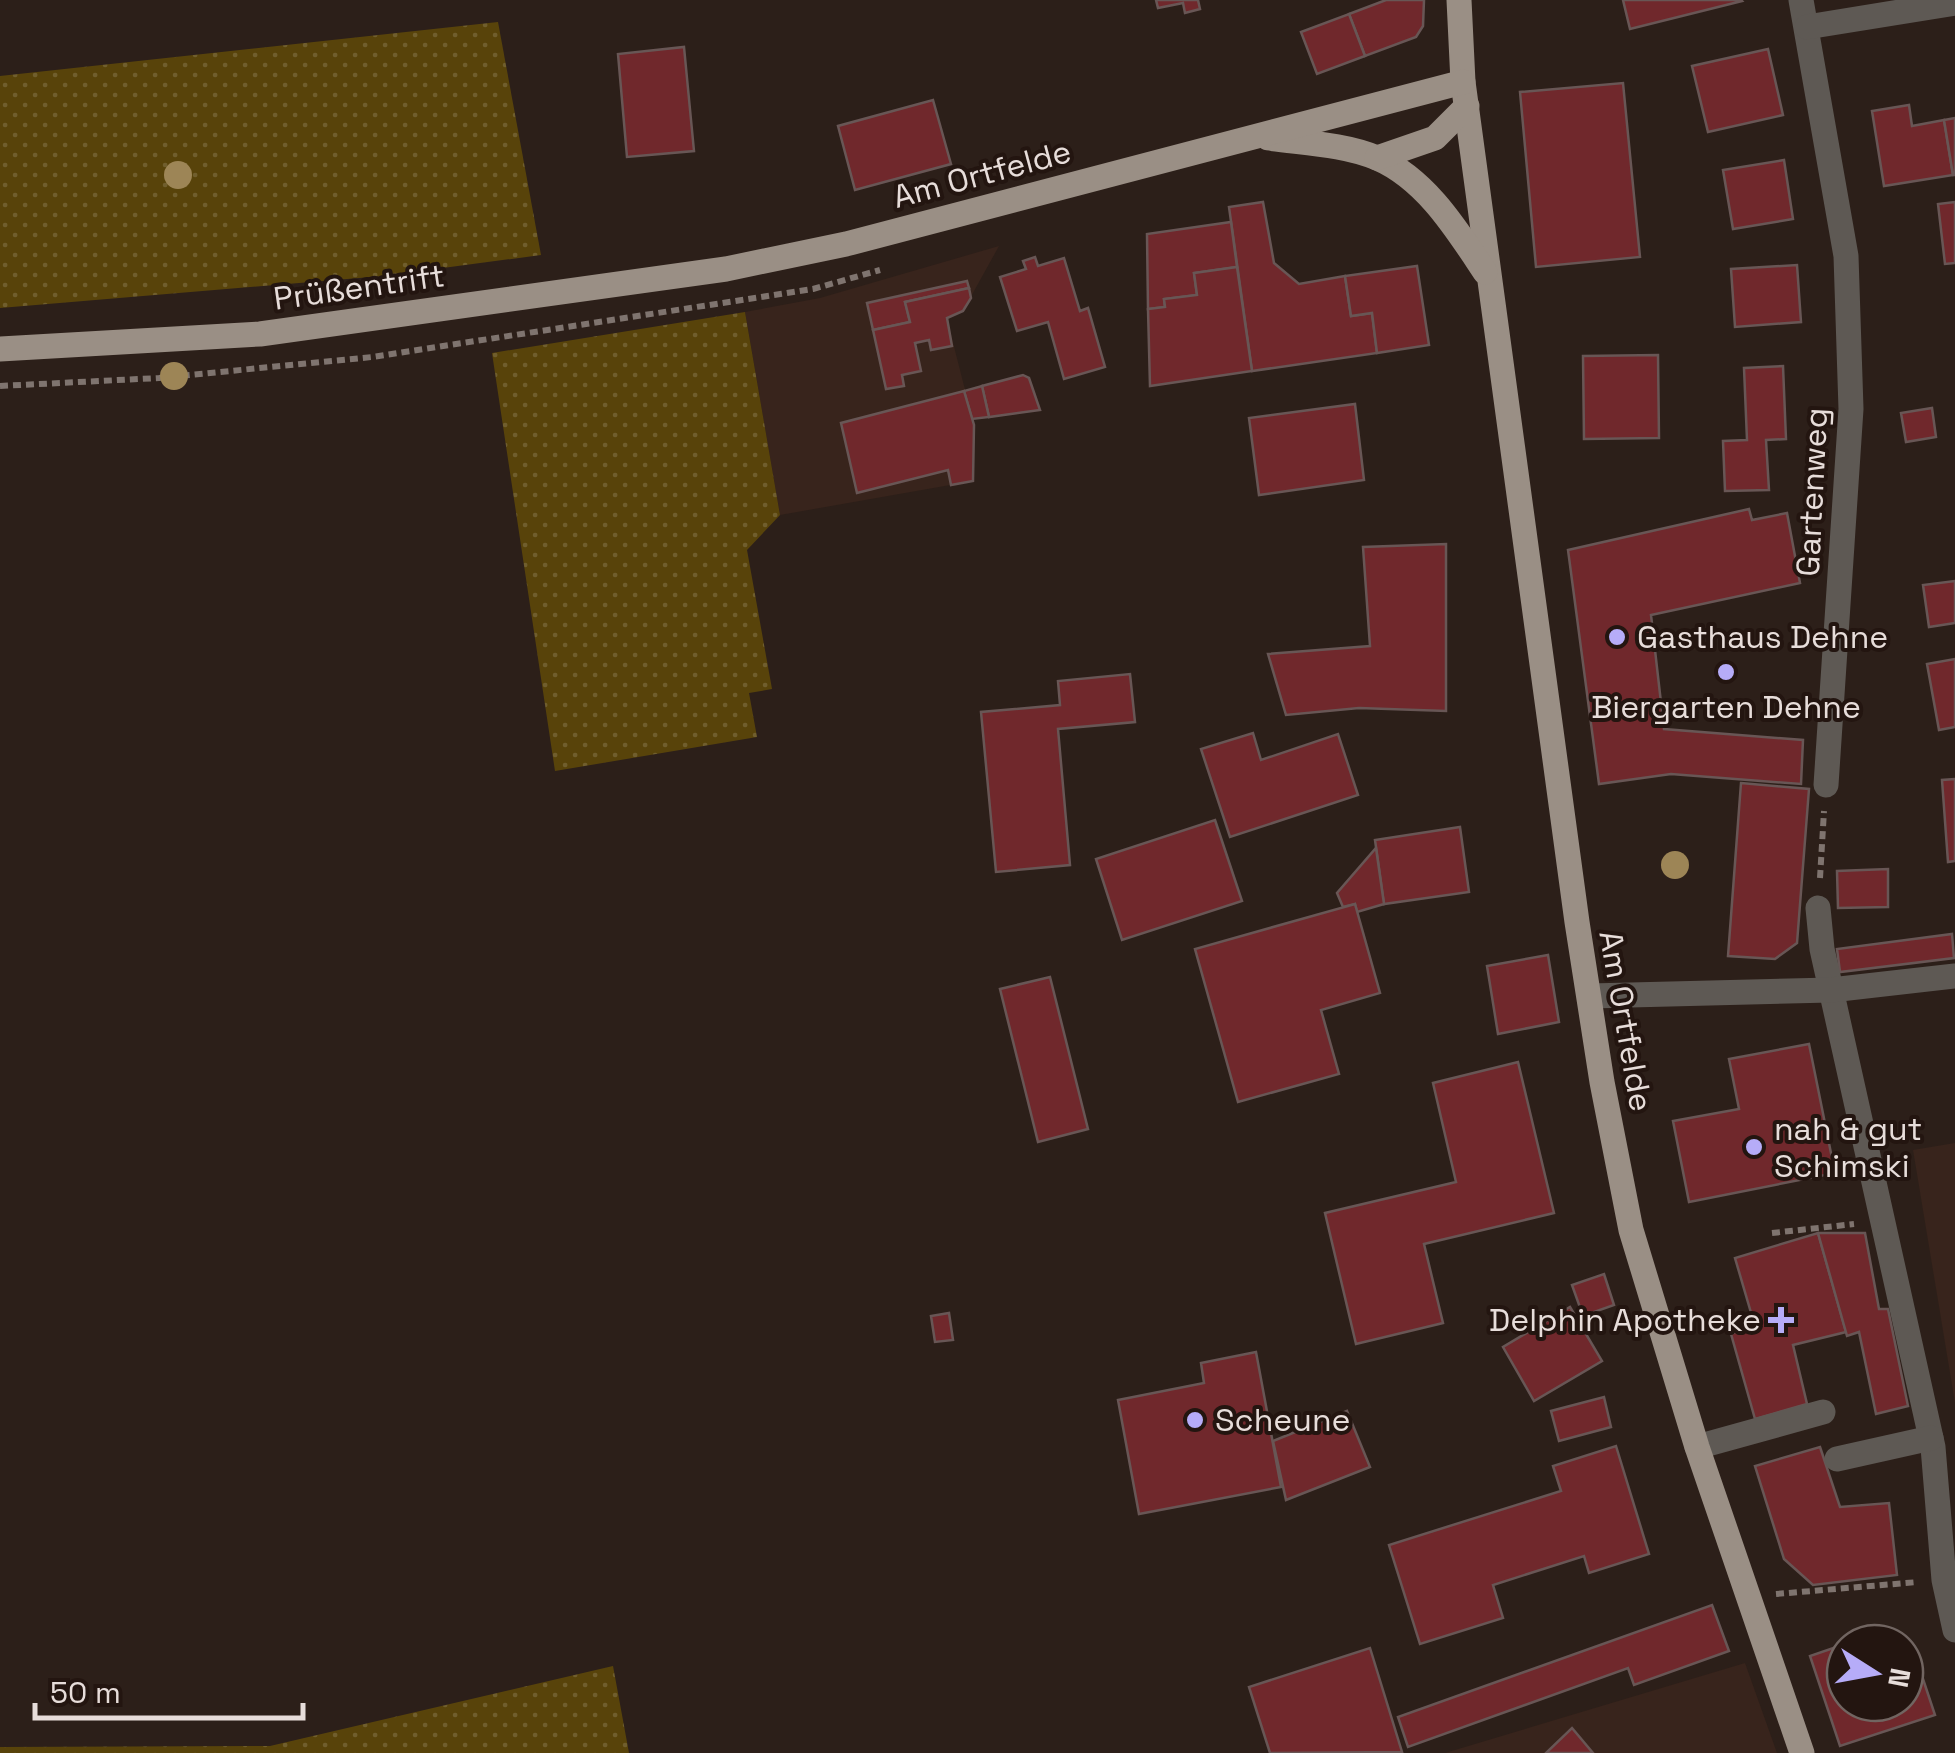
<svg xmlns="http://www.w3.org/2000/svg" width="1955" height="1753" viewBox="0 0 1955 1753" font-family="'Space Grotesk',sans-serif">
<defs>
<pattern id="green-dots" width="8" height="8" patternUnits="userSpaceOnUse" patternTransform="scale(2.5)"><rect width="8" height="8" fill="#58430a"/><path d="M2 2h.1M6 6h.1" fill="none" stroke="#705e2d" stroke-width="1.8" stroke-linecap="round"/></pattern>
</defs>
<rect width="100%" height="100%" fill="#2c1f19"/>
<!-- built -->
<g fill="#38241c">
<polygon points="999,246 963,311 947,319 974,425 973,481 780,515 745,312 820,298"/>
<polygon points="1955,1143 1955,1403 1913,1150"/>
<polygon points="1745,1663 1777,1753 1445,1753"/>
</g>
<!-- green -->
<g fill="url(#green-dots)">
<polygon points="498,22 541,255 383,276 0,308 0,76"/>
<polygon points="745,312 780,515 747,550 772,689 749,693 757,737 555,771 492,353"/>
<polygon points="613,1666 629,1753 0,1753 0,1747 270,1746"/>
</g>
<!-- building -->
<g fill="#70282c" stroke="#685655" stroke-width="2.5">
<polygon points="1156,0 1198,0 1200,9 1185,13 1183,3 1158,8"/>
<polygon points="1386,0 1424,0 1423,26 1416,37 1365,56 1349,14"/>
<polygon points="1623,0 1741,0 1742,1 1630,29"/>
<polygon points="1349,14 1365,56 1317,74 1301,32"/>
<polygon points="684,47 694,151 627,157 618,54"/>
<polygon points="1768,49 1783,115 1708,132 1692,66"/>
<polygon points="1623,83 1640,257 1536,267 1520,92"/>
<polygon points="933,100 951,164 855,190 838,126"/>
<polygon points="1909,105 1912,126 1944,120 1953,175 1884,186 1872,111"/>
<polygon points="1955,118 1955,175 1953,175 1944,120"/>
<polygon points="1784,160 1793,219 1733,229 1723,170"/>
<polygon points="1263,202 1274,263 1299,284 1345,276 1351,316 1372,313 1377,353 1252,371 1229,207"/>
<polygon points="1955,202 1955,263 1945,264 1938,204"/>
<polygon points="1231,222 1237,267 1194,273 1197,295 1164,299 1165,307 1148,309 1147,234"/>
<polygon points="1035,257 1038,266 1064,258 1080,311 1088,308 1105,367 1064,379 1048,322 1017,331 1000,277 1026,269 1023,261"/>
<polygon points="1797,265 1801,322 1735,327 1731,269"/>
<polygon points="1417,266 1429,345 1377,353 1372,313 1351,316 1345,276"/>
<polygon points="1237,267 1252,371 1150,386 1148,309 1165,307 1164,299 1197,295 1194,273"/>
<polygon points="967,281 969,288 905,302 910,322 873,330 867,303"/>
<polygon points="969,288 971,298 963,311 947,318 952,346 931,350 929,340 915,343 921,371 902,375 904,386 886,389 873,330 910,322 905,302"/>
<polygon points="1658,355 1659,438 1584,439 1583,356"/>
<polygon points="1783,366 1786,439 1766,440 1769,490 1725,491 1723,441 1747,440 1744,368"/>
<polygon points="1023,375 1029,378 1040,410 989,417 982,386"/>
<polygon points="982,386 989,417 972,419 964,391"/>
<polygon points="964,391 974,425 973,481 951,485 948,470 857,493 841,423"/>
<polygon points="1355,404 1364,480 1259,495 1249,418"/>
<polygon points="1932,408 1936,437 1906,442 1901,413"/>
<polygon points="1749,509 1752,520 1787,513 1800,583 1651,615 1664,729 1803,740 1801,784 1671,774 1599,784 1568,550"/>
<polygon points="1446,544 1446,711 1359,708 1286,715 1268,654 1370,646 1363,547"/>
<polygon points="1955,581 1955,623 1929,627 1923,585"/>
<polygon points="1955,659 1955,727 1939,730 1927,664"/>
<polygon points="1130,674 1135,722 1058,729 1070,865 996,872 981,712 1060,705 1058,681"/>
<polygon points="1253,733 1261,760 1338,734 1358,795 1230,837 1201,749"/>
<polygon points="1955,779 1955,861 1948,862 1942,780"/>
<polygon points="1741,783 1809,789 1797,943 1775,959 1728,956"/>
<polygon points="1215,820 1242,901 1122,940 1096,859"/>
<polygon points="1460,827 1469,892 1384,904 1375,840"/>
<polygon points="1376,848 1384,904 1357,912 1355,904 1343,907 1337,893"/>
<polygon points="1888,869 1888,907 1838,908 1837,871"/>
<polygon points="1355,904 1380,993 1321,1010 1339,1074 1238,1102 1195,949"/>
<polygon points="1952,934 1954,958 1840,972 1837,949"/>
<polygon points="1548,955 1559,1022 1498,1034 1487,966"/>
<polygon points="1050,977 1088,1129 1038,1142 1000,989"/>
<polygon points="1809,1044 1835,1173 1689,1202 1673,1121 1739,1109 1729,1059"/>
<polygon points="1518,1062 1554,1213 1424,1244 1443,1323 1356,1344 1325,1213 1456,1182 1433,1083"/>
<polygon points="1818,1233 1846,1332 1793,1345 1807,1404 1755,1419 1731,1334 1754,1323 1735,1258"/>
<polygon points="1818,1233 1865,1233 1879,1309 1888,1309 1908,1406 1876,1414 1859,1332 1847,1336"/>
<polygon points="1604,1274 1614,1305 1583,1316 1572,1285"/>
<polygon points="1570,1307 1602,1361 1534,1401 1503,1347"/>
<polygon points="949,1313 953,1340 935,1342 931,1316"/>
<polygon points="1256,1352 1281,1487 1139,1514 1118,1400 1204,1383 1201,1363"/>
<polygon points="1604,1397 1611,1427 1559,1441 1551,1411"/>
<polygon points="1347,1411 1370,1467 1286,1500 1273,1441"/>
<polygon points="1616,1446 1649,1554 1589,1573 1584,1556 1493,1585 1503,1618 1420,1644 1389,1545 1561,1491 1553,1466"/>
<polygon points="1820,1447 1840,1507 1889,1503 1897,1575 1813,1585 1784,1559 1755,1466"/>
<polygon points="1712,1605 1729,1651 1634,1685 1628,1668 1408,1747 1398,1717"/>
<polygon points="1845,1644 1845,1703 1905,1703 1905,1679 1921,1673 1935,1715 1840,1746 1810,1656"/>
<polygon points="1370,1648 1402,1752 1270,1753 1249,1687"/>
<polygon points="1572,1728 1593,1753 1546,1753"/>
</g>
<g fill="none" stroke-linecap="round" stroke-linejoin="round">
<!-- path -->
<g stroke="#7f746f" stroke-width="6" stroke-dasharray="8 5" stroke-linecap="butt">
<polyline points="0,386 159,378 372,357 813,289 880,270"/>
<polyline points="1820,878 1824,811"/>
<polyline points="1772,1233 1854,1224"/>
<polyline points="1776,1594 1918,1582"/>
</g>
<!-- minor -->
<g stroke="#5e5954" stroke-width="25">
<polyline points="1801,0 1846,256 1851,409 1826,785"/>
<polyline points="1807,27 1955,3"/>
<polyline points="1818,908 1822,949 1933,1447 1944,1580 1955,1630"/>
<polyline points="1590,996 1831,990 1955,976"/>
<polyline points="1697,1447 1823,1412"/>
<polyline points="1837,1459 1931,1438"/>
</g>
<!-- major -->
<g stroke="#9a8f85" stroke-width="25">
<polyline points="1459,0 1463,82 1577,922 1602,1082 1631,1230 1697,1447 1802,1753"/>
<path d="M 1268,138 C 1303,143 1344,144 1377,158 C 1426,179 1457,230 1485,272"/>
<polyline points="1377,158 1435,138 1467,106"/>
<polyline points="0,349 260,334 726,269 846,244 1463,82"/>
</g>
</g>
<!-- trees -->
<g fill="#9d8556">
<circle cx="178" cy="175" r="14"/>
<circle cx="174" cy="376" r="14"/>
<circle cx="1675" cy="865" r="14"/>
</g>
<!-- markers -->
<g fill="#b6acf8" stroke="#231510" stroke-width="4">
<circle cx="1617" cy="637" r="10"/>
<circle cx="1726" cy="672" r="10"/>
<circle cx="1754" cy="1147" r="10"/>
<path d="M1776 1305h10v10h10v10h-10v10h-10v-10h-10v-10h10z"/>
<circle cx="1195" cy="1420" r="10"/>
</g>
<g text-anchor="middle" stroke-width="8" stroke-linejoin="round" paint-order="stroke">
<!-- street labels -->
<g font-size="32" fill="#e7ddda" stroke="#231510">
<text transform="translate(982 174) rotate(-15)" y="11">Am Ortfelde</text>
<text transform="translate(359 287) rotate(-8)" y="11">Prüßentrift</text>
<text transform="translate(1812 492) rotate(-87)" y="11">Gartenweg</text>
<text transform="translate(1626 1021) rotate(80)" y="11">Am Ortfelde</text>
</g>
<!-- poi labels -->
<g font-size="32" fill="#e7ddda" stroke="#231510" text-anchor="start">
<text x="1637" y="648">Gasthaus Dehne</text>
<text x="1726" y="718" text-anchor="middle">Biergarten Dehne</text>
<text x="1774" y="1140">nah &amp; gut<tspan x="1774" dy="37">Schimski</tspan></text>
<text x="1761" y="1331" text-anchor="end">Delphin Apotheke</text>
<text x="1215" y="1431">Scheune</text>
</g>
</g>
<!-- north arrow -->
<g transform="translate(1875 1673) rotate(101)"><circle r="48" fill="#231510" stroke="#716561" stroke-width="2.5"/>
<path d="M0-8L18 38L0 25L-18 38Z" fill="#b6acf8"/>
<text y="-15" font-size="28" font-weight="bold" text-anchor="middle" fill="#e7ddda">N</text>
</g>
<!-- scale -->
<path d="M35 1703v15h268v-15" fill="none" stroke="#e7ddda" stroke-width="5"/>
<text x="50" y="1703" font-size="30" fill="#e7ddda" stroke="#231510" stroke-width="8" paint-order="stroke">50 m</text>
</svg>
